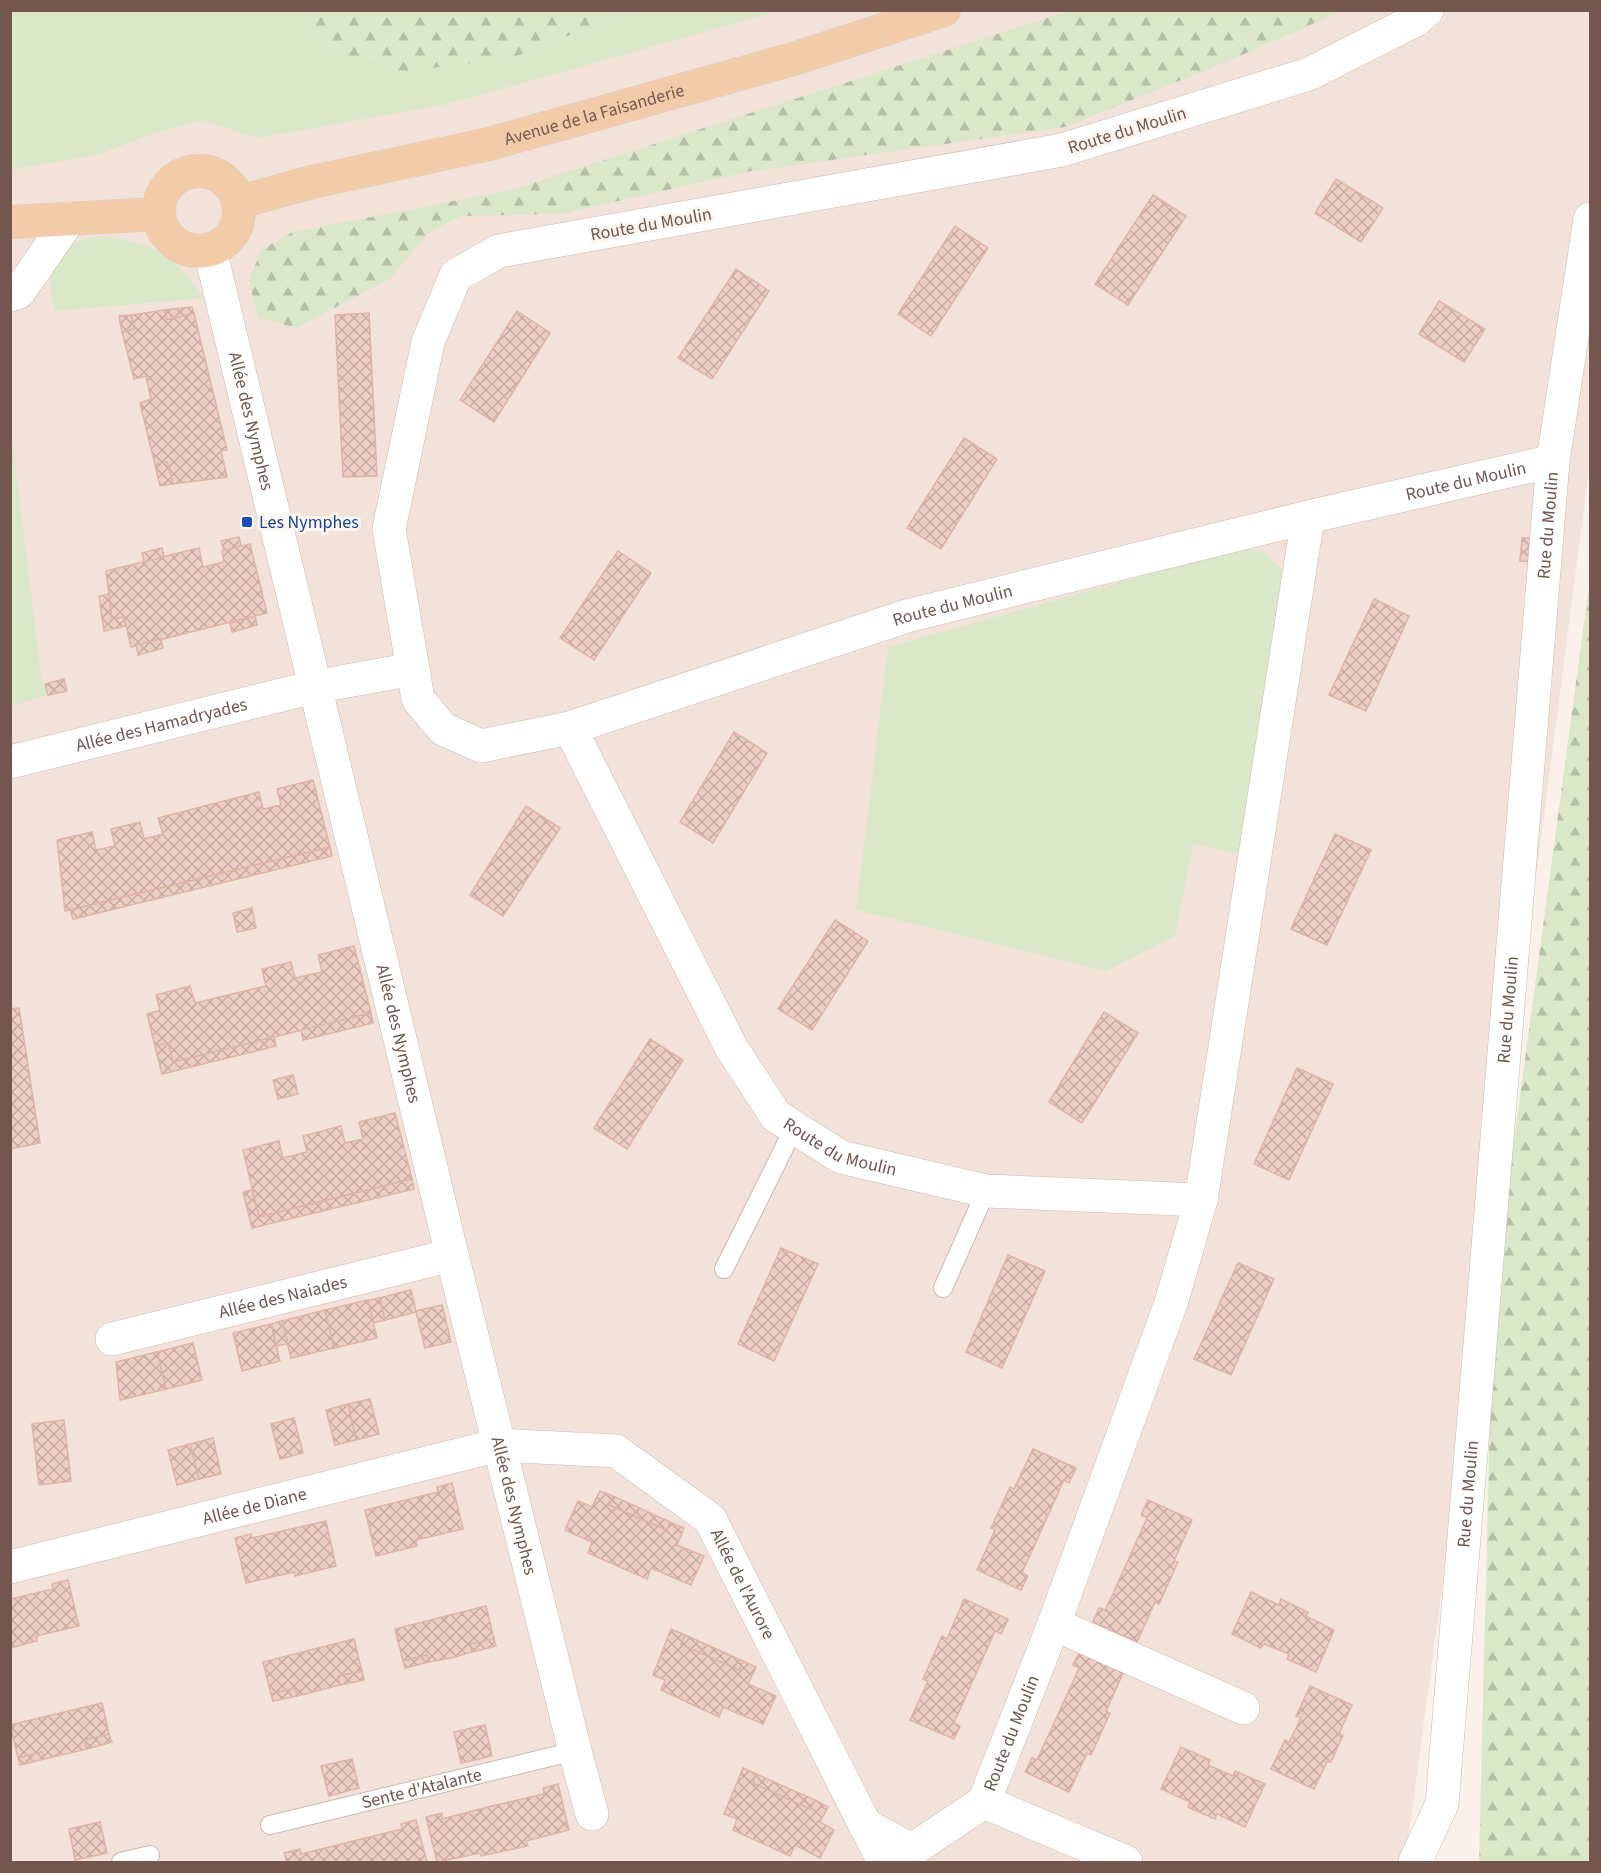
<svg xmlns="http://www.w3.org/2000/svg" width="1601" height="1873" viewBox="0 0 1601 1873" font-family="'Source Sans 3',sans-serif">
<defs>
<pattern id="forest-firs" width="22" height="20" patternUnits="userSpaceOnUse" patternTransform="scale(1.5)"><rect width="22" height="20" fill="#dae7c9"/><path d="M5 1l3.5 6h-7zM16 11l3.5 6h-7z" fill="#b5bea6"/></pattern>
<pattern id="building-cross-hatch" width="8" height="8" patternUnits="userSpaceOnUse" patternTransform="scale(1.5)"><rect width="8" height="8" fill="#edcec4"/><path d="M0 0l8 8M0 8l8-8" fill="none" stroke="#c4aaa2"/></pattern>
</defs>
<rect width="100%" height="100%" fill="#fbf1ea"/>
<!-- residential -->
<polygon fill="#f2e2d9" points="11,11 1590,11 1590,461 1486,1263 1405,1862 11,1862"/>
<!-- green -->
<g fill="#dae7c9">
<polygon points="11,11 305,11 331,50 512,58 631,11 779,11 448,104 258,138 202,120 155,133 100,154 11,170"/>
<path d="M 101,236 C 154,242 174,255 204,298 L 55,311 C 42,271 59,240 101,236 Z"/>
<polygon points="10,425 42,682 45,684 48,695 11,706"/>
<polygon points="1242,548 1264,552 1284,573 1238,854 1193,844 1175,936 1106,971 856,910 888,647"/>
</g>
<!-- forest -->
<g fill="url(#forest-firs)">
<polygon points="305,11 631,11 512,58 399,72 331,50"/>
<polygon points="1069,11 1342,11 1226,62 1065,127 746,172 561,214 461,216 428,233 390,279 296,328 258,317 249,281 261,250 293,232 511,190"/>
<polygon points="1590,579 1590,1862 1479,1862 1493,1296"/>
</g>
<!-- building -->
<g fill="url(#building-cross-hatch)" stroke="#dfb3a6" stroke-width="1.5">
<polygon points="1336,179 1383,208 1361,242 1315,213"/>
<polygon points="1153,195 1186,216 1128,305 1095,284"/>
<polygon points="955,226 988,248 931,336 898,314"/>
<polygon points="736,269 769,291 712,379 678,358"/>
<polygon points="1439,301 1485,329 1464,362 1419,334"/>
<polygon points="192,307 194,313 167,320 164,310"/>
<polygon points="164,310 167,320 194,313 227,450 221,451 227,477 173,484 167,462 155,465 140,403 151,399 146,376 134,379 122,332 134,329 131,315"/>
<polygon points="517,311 550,333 494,422 460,400"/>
<polygon points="369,313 377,476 343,477 335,315"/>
<polygon points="131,315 134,329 122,332 119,316"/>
<polygon points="964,438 997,459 941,549 907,528"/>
<polygon points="167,462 173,484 160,486 155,465"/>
<polygon points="239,537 241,546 224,551 221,541"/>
<polygon points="1522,538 1535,538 1533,562 1520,561"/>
<polygon points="250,544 267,613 131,647 124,617 112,619 106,571 199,548 203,567 224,562 222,551"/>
<polygon points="162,548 164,557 144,562 142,553"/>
<polygon points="618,551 651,573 594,660 560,638"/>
<polygon points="109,594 112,619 124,617 126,626 104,631 99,596"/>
<polygon points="1374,599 1409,616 1366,711 1329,695"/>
<polygon points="255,616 257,625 232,632 230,623"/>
<polygon points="161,639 163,648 138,655 136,645"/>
<polygon points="64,679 67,691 48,695 45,684"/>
<polygon points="734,732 767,753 713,843 680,822"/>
<polygon points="313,780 330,847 65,911 57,840 92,832 96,850 115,846 111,829 140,822 144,839 163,834 158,818 259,792 263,809 281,805 277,789"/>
<polygon points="526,806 560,828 503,916 470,895"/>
<polygon points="1335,834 1371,850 1327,945 1291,929"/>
<polygon points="330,847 332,856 73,919 70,910"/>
<polygon points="252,908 256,928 237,932 233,913"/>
<polygon points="835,920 868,941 812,1030 778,1009"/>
<polygon points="354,946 371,1013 173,1062 168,1043 155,1046 147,1014 160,1010 156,995 190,986 195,1003 266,986 262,969 291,962 295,978 322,972 318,955"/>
<polygon points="19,1008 40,1143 10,1149 10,1009"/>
<polygon points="1104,1012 1138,1033 1082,1123 1049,1102"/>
<polygon points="371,1013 373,1023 303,1040 301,1030"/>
<polygon points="274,1037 276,1046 162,1074 155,1046 168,1043 173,1062"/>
<polygon points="650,1039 683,1060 627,1149 594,1128"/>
<polygon points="1297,1068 1333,1084 1289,1180 1254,1164"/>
<polygon points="293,1075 298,1094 278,1099 273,1080"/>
<polygon points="395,1113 412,1179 259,1217 243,1150 279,1141 283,1158 307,1152 303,1136 341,1126 345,1143 363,1139 359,1122"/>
<polygon points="412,1179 414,1189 252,1228 243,1192 252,1190 259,1217"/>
<polygon points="781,1248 818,1264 774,1361 738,1344"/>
<polygon points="1008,1255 1045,1271 1002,1368 966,1352"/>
<polygon points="1238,1263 1274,1279 1231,1375 1194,1359"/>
<polygon points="411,1290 416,1311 442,1305 451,1342 425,1348 416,1312 385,1320 379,1298"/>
<polygon points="379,1298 385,1320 373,1323 368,1300"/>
<polygon points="368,1300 377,1338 334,1348 325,1310"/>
<polygon points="325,1310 334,1348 291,1358 282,1321"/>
<polygon points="282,1321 288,1344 276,1346 271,1324"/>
<polygon points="271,1324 280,1361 242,1371 233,1333"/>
<polygon points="193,1343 202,1380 166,1389 157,1352"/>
<polygon points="157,1352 166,1389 120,1400 116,1362"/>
<polygon points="370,1399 379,1434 356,1440 348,1404"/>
<polygon points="348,1404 356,1440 335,1445 326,1410"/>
<polygon points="294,1418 303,1453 280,1459 271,1424"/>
<polygon points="64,1420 71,1481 39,1485 32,1424"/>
<polygon points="213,1438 221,1474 199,1479 190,1444"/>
<polygon points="190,1444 199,1479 177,1485 168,1450"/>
<polygon points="1033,1449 1076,1468 1069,1483 1064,1480 1022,1573 1028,1576 1021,1590 977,1570 995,1530 991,1528 1010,1487 1014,1489"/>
<polygon points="452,1483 463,1529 416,1540 417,1546 376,1556 365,1510 438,1492 437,1487"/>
<polygon points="600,1491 613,1496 609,1505 638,1518 667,1530 670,1522 684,1528 677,1545 704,1556 691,1585 651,1568 647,1579 588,1553 592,1542 565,1530 578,1501 592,1507"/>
<polygon points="613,1496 670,1522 667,1530 609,1505"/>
<polygon points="1148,1500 1192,1520 1174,1561 1178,1562 1159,1604 1155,1602 1137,1642 1093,1622 1099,1608 1105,1610 1111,1598 1147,1518 1141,1515"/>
<polygon points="326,1521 336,1566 295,1576 294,1572 246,1583 235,1538 251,1534 252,1538"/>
<polygon points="68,1580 79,1626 36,1636 37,1641 10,1648 10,1599 53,1589 52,1584"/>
<polygon points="1251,1592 1279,1605 1281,1599 1308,1612 1306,1616 1334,1630 1316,1672 1287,1659 1289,1654 1264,1644 1261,1648 1232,1634"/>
<polygon points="964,1599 1008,1619 1001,1634 995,1631 954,1723 960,1726 954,1739 910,1720 928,1681 923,1679 942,1636 947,1639"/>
<polygon points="486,1606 494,1639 470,1644 472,1652 451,1658 429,1662 427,1655 403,1661 395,1629"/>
<polygon points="671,1629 685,1635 681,1644 739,1670 743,1661 756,1667 748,1684 776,1696 763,1724 723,1707 719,1717 661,1690 665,1680 653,1675"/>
<polygon points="685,1635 743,1661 739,1670 681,1644"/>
<polygon points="354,1639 362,1671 338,1676 340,1685 297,1696 295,1688 271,1694 263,1662"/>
<polygon points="494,1639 496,1646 472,1652 470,1644"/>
<polygon points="1080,1651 1124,1671 1106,1711 1110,1713 1091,1755 1087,1753 1069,1792 1025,1772 1032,1758 1037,1760 1071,1686 1079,1668 1073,1665"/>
<polygon points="427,1655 429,1662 405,1668 403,1661"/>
<polygon points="362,1671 364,1680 340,1685 338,1676"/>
<polygon points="1310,1686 1352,1705 1339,1734 1343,1735 1331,1762 1327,1762 1314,1789 1271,1769 1285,1740 1289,1742 1301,1718 1296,1716"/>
<polygon points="295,1688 297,1696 273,1701 271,1694"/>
<polygon points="102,1703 109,1734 85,1740 87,1749 44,1759 42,1752 18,1758 10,1725"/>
<polygon points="485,1725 492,1756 461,1763 454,1732"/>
<polygon points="109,1734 112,1742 87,1749 85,1740"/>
<polygon points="1181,1747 1210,1760 1208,1765 1233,1776 1235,1771 1265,1784 1245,1827 1217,1814 1215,1819 1188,1807 1190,1802 1161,1789"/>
<polygon points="42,1752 44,1759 20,1765 18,1758"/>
<polygon points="352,1759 359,1788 329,1796 321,1766"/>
<polygon points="743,1768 756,1774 753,1783 810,1809 815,1800 828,1807 820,1822 834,1830 820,1858 795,1845 790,1856 733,1830 737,1819 724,1814"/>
<polygon points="756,1774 815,1800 810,1809 753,1783"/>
<polygon points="558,1784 569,1830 526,1841 528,1846 481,1856 480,1853 437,1862 426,1817 442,1813 442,1819 488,1807 544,1794 543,1788"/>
<polygon points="416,1820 427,1862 287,1862 284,1853 300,1849 301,1854 402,1829 401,1824"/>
<polygon points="100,1822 107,1853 75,1860 69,1829"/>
</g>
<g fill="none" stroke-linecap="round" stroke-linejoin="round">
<defs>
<g id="service">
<polyline points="724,1269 794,1128"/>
<polyline points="943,1288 986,1191"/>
<path id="s1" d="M 270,1825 L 575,1751"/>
<polyline points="121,1862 150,1855"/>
</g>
<g id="minor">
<path id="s2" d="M 1427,10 L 1416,20 L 1309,74 L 1062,150 L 499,251 L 456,275 L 428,342 L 389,529 L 418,699 L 443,729 L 481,746 L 570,728 L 907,616 L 1308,517 L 1553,461"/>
<path id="s3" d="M 210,250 L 452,1255 L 575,1751 L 592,1814"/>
<polyline points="10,295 19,292 70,218"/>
<path id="s4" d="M 570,728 L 731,1047 L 776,1116 L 841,1157 L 986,1191 L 1201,1200"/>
<path id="s5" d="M 10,762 L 314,687 L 413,669"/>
<path id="s6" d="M 112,1339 L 452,1255"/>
<path id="s7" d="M 10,1567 L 499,1445 L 616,1451 L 710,1519 L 884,1862"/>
<polyline points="1054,1624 1243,1708"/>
<path id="s8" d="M 984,1802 L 1054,1624 L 1171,1303 L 1201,1200 L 1308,517"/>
<polyline points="984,1802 1126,1862"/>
<polyline points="865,1825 912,1850 984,1802"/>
<path id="s9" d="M 1415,1862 L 1442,1804 L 1553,461 L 1590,219"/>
</g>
<g id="primary">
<circle cx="199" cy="211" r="40"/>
<path id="s10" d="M 239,202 L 312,182 L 489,144 L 793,59 L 944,10"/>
<polyline points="10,222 159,214"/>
</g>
</defs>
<!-- service casing -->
<use href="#service" stroke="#ccb9b0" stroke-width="20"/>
<!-- minor casing -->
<use href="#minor" stroke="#ccb9b0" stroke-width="34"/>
<!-- primary casing -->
<use href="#primary" stroke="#d5cdca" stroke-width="34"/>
<!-- service -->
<use href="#service" stroke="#fff" stroke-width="18"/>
<!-- minor -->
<use href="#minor" stroke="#fff" stroke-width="33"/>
<!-- primary -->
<use href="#primary" stroke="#f2cca9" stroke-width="33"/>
</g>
<!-- markers -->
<rect fill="#1a4fb4" stroke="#fdf6f0" stroke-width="2" x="241" y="516" width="12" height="12" rx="3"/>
<g text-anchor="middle" stroke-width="6" stroke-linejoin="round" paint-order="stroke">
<!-- street labels -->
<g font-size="18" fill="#73574f" stroke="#fdf6f0">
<text dy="6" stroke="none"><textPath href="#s10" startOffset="366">Avenue de la Faisanderie</textPath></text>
<text transform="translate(1127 130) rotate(-17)" y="6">Route du Moulin</text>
<text transform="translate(651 224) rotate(-10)" y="6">Route du Moulin</text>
<text dy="6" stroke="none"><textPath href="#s3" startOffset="176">Allée des Nymphes</textPath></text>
<text dy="6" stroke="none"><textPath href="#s2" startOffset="2552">Route du Moulin</textPath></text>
<text dy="6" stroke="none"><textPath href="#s9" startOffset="1347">Rue du Moulin</textPath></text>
<text dy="6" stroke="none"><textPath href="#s2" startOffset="2024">Route du Moulin</textPath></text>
<text dy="6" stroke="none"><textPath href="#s5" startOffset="156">Allée des Hamadryades</textPath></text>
<text dy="6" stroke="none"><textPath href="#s9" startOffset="861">Rue du Moulin</textPath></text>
<text dy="6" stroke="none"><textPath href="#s3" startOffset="806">Allée des Nymphes</textPath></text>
<text dy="6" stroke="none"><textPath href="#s4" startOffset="512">Route du Moulin</textPath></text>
<text dy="6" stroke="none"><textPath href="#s6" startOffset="176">Allée des Naiades</textPath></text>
<text dy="6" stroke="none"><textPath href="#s9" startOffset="375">Rue du Moulin</textPath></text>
<text dy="6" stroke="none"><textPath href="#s3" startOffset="1292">Allée des Nymphes</textPath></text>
<text dy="6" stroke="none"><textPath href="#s7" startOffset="252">Allée de Diane</textPath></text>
<text dy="6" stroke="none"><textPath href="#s7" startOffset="810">Allée de l'Aurore</textPath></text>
<text dy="6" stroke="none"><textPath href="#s8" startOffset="74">Route du Moulin</textPath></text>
<text dy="6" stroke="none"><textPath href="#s1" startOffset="156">Sente d'Atalante</textPath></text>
</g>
<!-- transit labels -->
<g font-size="18" fill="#164399" stroke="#fdf6f0" text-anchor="start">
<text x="259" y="528">Les Nymphes</text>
</g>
</g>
<!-- border -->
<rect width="1601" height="1873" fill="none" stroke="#73574f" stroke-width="24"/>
</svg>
